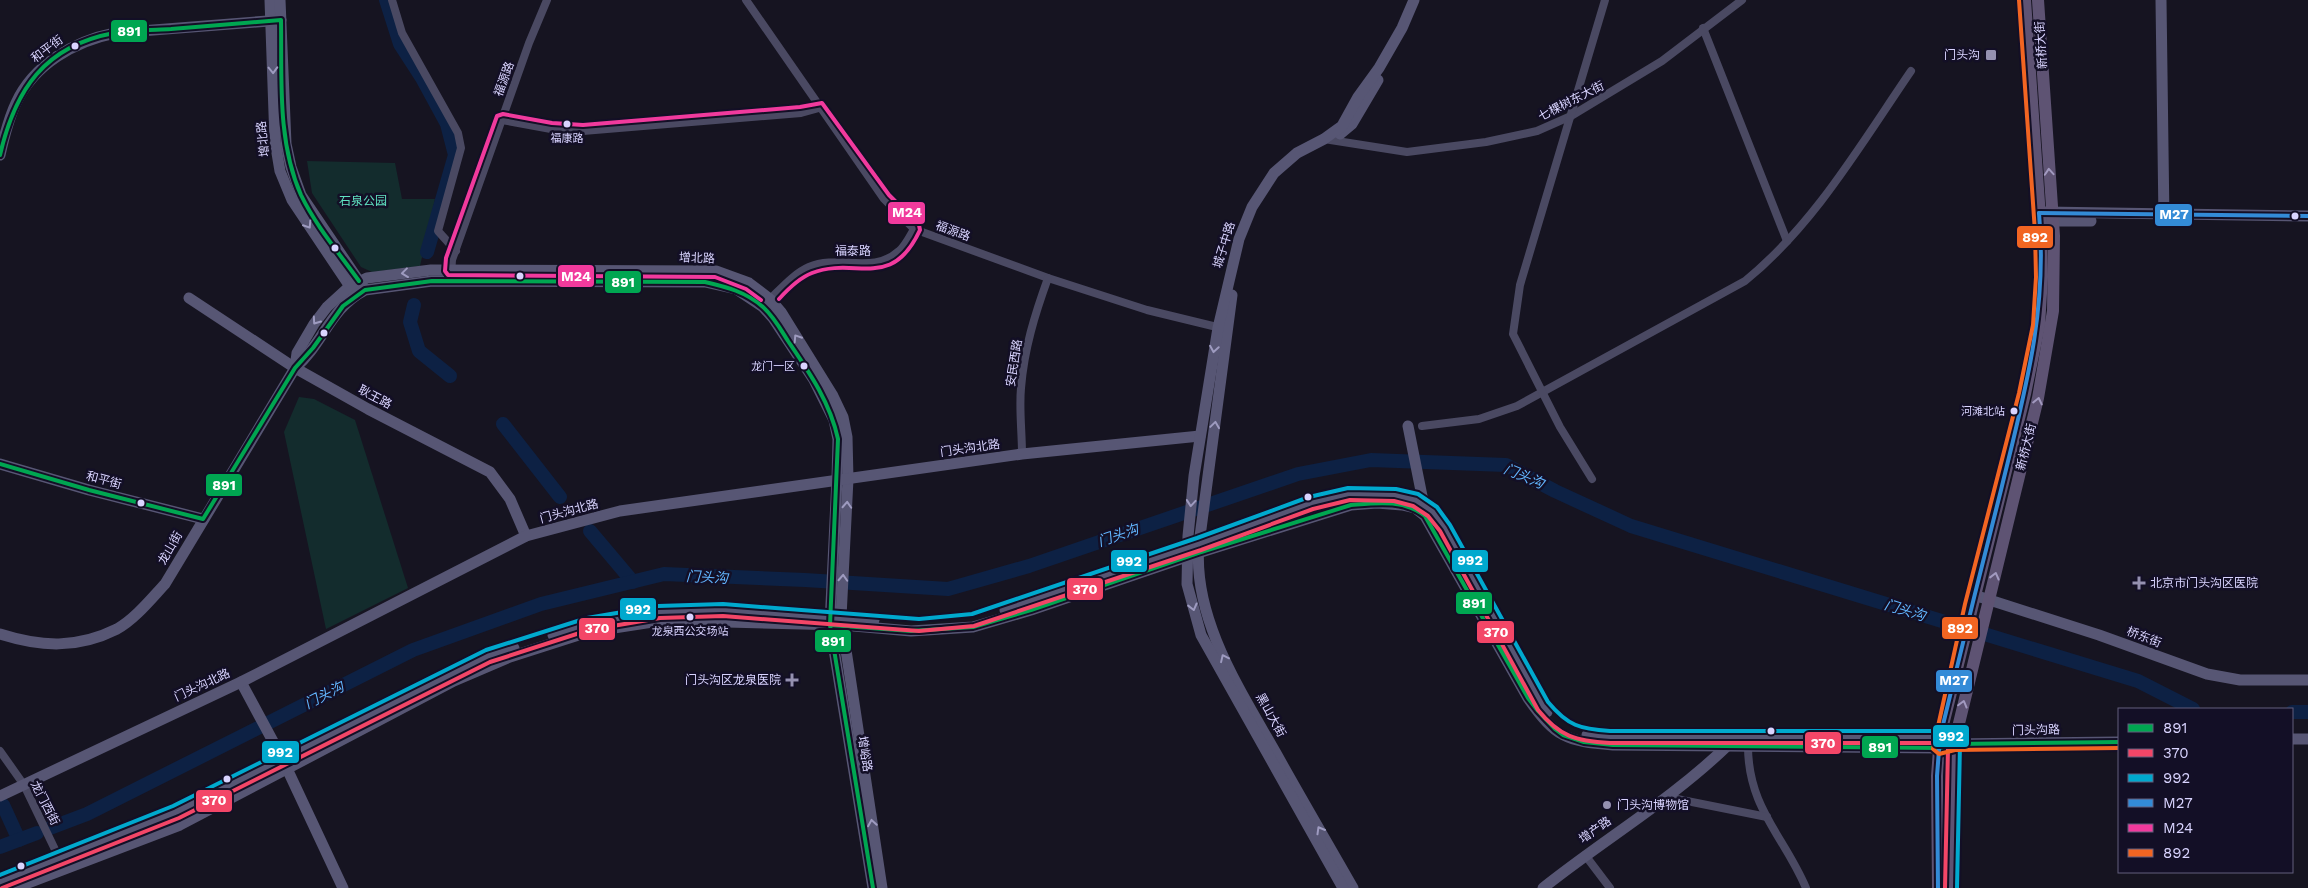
<svg xmlns="http://www.w3.org/2000/svg" width="2308" height="888" viewBox="0 0 2308 888" font-family="'Work Sans','Noto Sans SC',sans-serif">
<rect width="100%" height="100%" fill="#161421"/>
<!-- green -->
<g fill="#132c2d">
<polygon points="307,161 395,163 402,199 435,199 420,266 372,272 361,267 312,193"/>
<polygon points="299,397 314,399 355,420 408,588 326,629 284,432"/>
</g>
<g fill="none" stroke-linecap="round" stroke-linejoin="round">
<!-- river -->
<g stroke="#0d2144" stroke-width="14">
<polyline points="386,0 400,44 422,78 447,124 455,155 427,252"/>
<polyline points="414,305 410,322 419,351 450,376"/>
<polyline points="503,424 560,497"/>
<polyline points="590,531 633,582"/>
<polyline points="2292,712 2308,712"/>
<polyline points="3,805 19,840"/>
<polyline points="50,828 87,814 413,650 541,604 664,574 805,580 948,589 1029,566 1298,474 1371,460 1506,465 1555,491 1631,526 2138,681 2193,709"/>
<polyline points="0,847 37,833"/>
</g>
<!-- street -->
<g stroke="#4a4962" stroke-width="8">
<polyline points="392,0 402,33 458,133 461,148 438,231 456,251"/>
<polyline points="746,0 884,199 914,229 1048,278 1147,310 1221,328"/>
<polyline points="1703,28 1787,241"/>
<polyline points="502,120 551,129 583,131 801,113 819,108"/>
<polyline points="1324,139 1407,152 1486,142 1537,131 1571,116 1662,61 1742,0"/>
<polyline points="451,274 452,260 529,43 547,0"/>
<path d="M 767,302 C 780,290 793,274 809,267 C 839,254 873,275 899,251 C 905,246 910,236 914,229"/>
<path d="M 1422,426 L 1479,419 L 1517,406 L 1745,281 C 1814,225 1861,144 1911,71"/>
<path d="M 1022,454 C 1022,432 1019,409 1021,388 C 1024,349 1035,314 1048,278"/>
<polyline points="1592,479 1560,427 1513,334 1520,285 1605,0"/>
<path d="M 1748,746 C 1748,808 1784,836 1806,888"/>
<polyline points="0,751 24,785 61,862"/>
<polyline points="1667,797 1767,817"/>
<polyline points="1585,855 1610,888"/>
</g>
<!-- secondary -->
<g stroke="#575674" stroke-width="11">
<polyline points="270,0 275,141 280,171 292,200 353,291"/>
<polyline points="280,0 286,144 291,167 301,195 363,287"/>
<polyline points="2161,0 2164,221"/>
<polyline points="1340,134 1352,124 1378,80"/>
<path d="M 0,155 C 4,137 8,120 16,103 C 34,64 75,41 115,33 L 281,20"/>
<polyline points="2045,212 2308,216"/>
<polyline points="2045,221 2091,221"/>
<path d="M 1232,295 L 1199,544 C 1192,619 1242,693 1277,755 C 1302,800 1328,844 1353,888"/>
<polyline points="189,298 295,368 368,409 490,472 510,499 526,536"/>
<polyline points="295,368 297,353 314,324 327,307 350,286 367,278 431,270 716,271 749,283 770,299 781,312 833,396 843,417 847,437 848,479 841,617 882,888"/>
<polyline points="1408,426 1422,496 1420,510"/>
<polyline points="0,464 89,490 203,519"/>
<polyline points="1974,595 2099,635 2207,674 2240,680 2308,680"/>
<path d="M 1005,610 L 1311,503 C 1349,493 1396,484 1430,510 C 1436,514 1441,522 1445,528 L 1547,712"/>
<path d="M 0,634 C 41,647 77,649 117,629 C 135,619 151,599 165,584 L 295,368 C 323,344 330,308 365,290 L 432,281 L 705,282 L 736,289 L 763,307 L 773,318 L 814,380 L 834,420 L 838,439 L 837,479 L 830,625 L 873,888"/>
<path d="M 553,635 C 657,601 766,610 874,620"/>
<polyline points="241,682 282,758 343,888"/>
<polyline points="1587,735 1940,737 1947,741"/>
<polyline points="2292,739 2308,739"/>
<polyline points="0,796 241,682 526,536 620,511 1022,454 1200,436"/>
<polyline points="0,882 176,812 488,656 514,648"/>
<path d="M 15,888 L 180,825 L 454,681 L 510,657 L 588,632 L 659,621 L 690,621 L 842,625 L 911,631 L 973,627 L 1031,610 L 1198,553 L 1351,505 L 1377,503 L 1402,505 L 1415,508 L 1425,516 L 1528,698 C 1556,738 1566,741 1613,745 L 1939,748 L 1954,744 L 2119,742"/>
<polyline points="1343,888 1201,635 1187,584 1188,536 1194,476 1218,328 1239,239 1252,207 1274,173 1297,153 1324,139 1342,126 1358,97 1379,68 1402,28 1414,0"/>
<path d="M 1543,888 C 1603,840 1671,800 1726,747 L 1726,743"/>
</g>
<!-- primary -->
<g stroke="#5e5373" stroke-width="12">
<polyline points="1938,888 1937,776 1940,737 2025,394 2039,326 2042,277 2041,232 2025,0"/>
<polyline points="1951,888 1954,744 2038,398 2053,311 2054,236 2038,0"/>
</g>
<defs>
<g id="bus-1">
<path d="M 0,155 C 15,90 44,46 114,33 C 132,30 152,30 171,29 C 208,26 244,23 281,20 C 282,78 277,141 301,195 C 316,226 339,253 359,281"/>
<path d="M 0,464 L 89,490 L 203,519 L 295,368 L 313,348 L 343,306 L 365,290 L 432,281 L 705,282 C 727,287 746,292 763,307 C 774,317 781,330 788,341 C 809,372 830,402 838,439 L 830,625 L 873,888"/>
<path d="M 830,625 L 911,631 L 973,627 L 1031,610 L 1198,553 L 1351,505 C 1376,503 1404,499 1425,516 L 1528,698 L 1538,711 L 1555,729 L 1563,735 L 1584,742 L 1613,745 L 1939,748 L 1954,744 L 2119,742"/>
</g>
<path id="bus-2" d="M 2,888 L 179,818 L 490,662 L 589,630 L 660,618 L 723,616 L 919,631 L 974,626 L 1201,550 L 1313,509 L 1350,500 L 1394,501 L 1413,506 L 1428,516 L 1440,531 L 1538,710 C 1560,737 1576,741 1610,743 L 1939,743 L 1948,748 L 1945,888"/>
<path id="bus-3" d="M 0,875 L 173,806 L 486,650 L 587,618 L 658,606 L 723,604 L 919,619 L 972,614 L 1197,538 L 1309,497 L 1348,488 L 1396,489 L 1418,494 L 1437,507 L 1450,525 L 1548,702 C 1568,726 1580,729 1610,731 L 1940,731 L 1957,739 L 1960,744 L 1957,888"/>
<g id="bus-4">
<polyline points="2039,213 2308,216"/>
<path d="M 1938,888 L 1937,776 L 1940,737 C 1960,655 1980,572 2001,490 C 2024,395 2048,312 2039,213"/>
</g>
<path id="bus-5" d="M 761,300 L 746,289 L 715,277 L 448,275 L 445,271 L 446,258 L 497,116 L 503,114 L 552,123 L 583,125 L 800,107 L 822,103 L 889,195 L 919,225 L 920,230 C 891,292 856,256 812,273 C 799,278 788,289 779,299"/>
<polyline id="bus-6" points="2019,0 2035,232 2036,277 2033,325 2019,393 1965,604 1933,749 1939,754 1955,750 2119,748"/>
</defs>
<!-- bus-1 casing -->
<use href="#bus-1" stroke="#130f26" stroke-width="8"/>
<!-- bus-2 casing -->
<use href="#bus-2" stroke="#130f26" stroke-width="8"/>
<!-- bus-3 casing -->
<use href="#bus-3" stroke="#130f26" stroke-width="8"/>
<!-- bus-4 casing -->
<use href="#bus-4" stroke="#130f26" stroke-width="8"/>
<!-- bus-5 casing -->
<use href="#bus-5" stroke="#130f26" stroke-width="8"/>
<!-- bus-6 casing -->
<use href="#bus-6" stroke="#130f26" stroke-width="8"/>
<!-- bus-1 -->
<use href="#bus-1" stroke="#00a651" stroke-width="4"/>
<!-- bus-2 -->
<use href="#bus-2" stroke="#f34667" stroke-width="4"/>
<!-- bus-3 -->
<use href="#bus-3" stroke="#00a9ce" stroke-width="4"/>
<!-- bus-4 -->
<use href="#bus-4" stroke="#338bd7" stroke-width="4"/>
<!-- bus-5 -->
<use href="#bus-5" stroke="#f13a9d" stroke-width="4"/>
<!-- bus-6 -->
<use href="#bus-6" stroke="#f26522" stroke-width="4"/>
</g>
<!-- one-way arrows -->
<defs><path id="oneway-chevron" d="M-2-3.5L2.5 0L-2 3.5" fill="none" stroke-width="1.6" stroke-linecap="round" stroke-linejoin="round" transform="scale(1.25)"/></defs>
<g stroke="#9e9bc0">
<use href="#oneway-chevron" transform="translate(273 70) rotate(88)"/>
<use href="#oneway-chevron" transform="translate(308 225) rotate(57)"/>
<use href="#oneway-chevron" transform="translate(405 273) rotate(173)"/>
<use href="#oneway-chevron" transform="translate(316 321) rotate(125)"/>
<use href="#oneway-chevron" transform="translate(797 338) rotate(-123)"/>
<use href="#oneway-chevron" transform="translate(1214 349) rotate(99)"/>
<use href="#oneway-chevron" transform="translate(1215 425) rotate(-82)"/>
<use href="#oneway-chevron" transform="translate(1191 503) rotate(95)"/>
<use href="#oneway-chevron" transform="translate(847 505) rotate(-87)"/>
<use href="#oneway-chevron" transform="translate(843 578) rotate(-87)"/>
<use href="#oneway-chevron" transform="translate(1193 607) rotate(76)"/>
<use href="#oneway-chevron" transform="translate(1224 658) rotate(-115)"/>
<use href="#oneway-chevron" transform="translate(872 823) rotate(-99)"/>
<use href="#oneway-chevron" transform="translate(1320 830) rotate(-120)"/>
</g>
<g stroke="#a29ac0">
<use href="#oneway-chevron" transform="translate(2049 172) rotate(-94)"/>
<use href="#oneway-chevron" transform="translate(2038 401) rotate(-77)"/>
<use href="#oneway-chevron" transform="translate(1995 576) rotate(-76)"/>
<use href="#oneway-chevron" transform="translate(1963 704) rotate(-75)"/>
</g>
<!-- markers -->
<g fill="#d9d4ff" stroke="#130f26" stroke-width="2">
<circle cx="75" cy="46" r="4.5"/>
<circle cx="567" cy="124" r="4.5"/>
<circle cx="2295" cy="216" r="4.5"/>
<circle cx="335" cy="248" r="4.5"/>
<circle cx="520" cy="276" r="4.5"/>
<circle cx="324" cy="333" r="4.5"/>
<circle cx="804" cy="366" r="4.5"/>
<circle cx="2014" cy="411" r="4.5"/>
<circle cx="1308" cy="497" r="4.5"/>
<circle cx="141" cy="503" r="4.5"/>
<circle cx="690" cy="617" r="4.5"/>
<circle cx="1771" cy="731" r="4.5"/>
<circle cx="227" cy="779" r="4.5"/>
<circle cx="21" cy="866" r="4.5"/>
</g>
<g fill="#9591b1" stroke="#130f26" stroke-width="2">
<rect x="1985" y="49" width="12" height="12" rx="2.5"/>
<path d="M2136.5 575.5h5v5h5v5h-5v5h-5v-5h-5v-5h5z"/>
<path d="M789.5 672.5h5v5h5v5h-5v5h-5v-5h-5v-5h5z"/>
<circle cx="1607" cy="805" r="5"/>
</g>
<g text-anchor="middle" stroke-width="5" stroke-linejoin="round" paint-order="stroke">
<!-- bus labels -->
<g font-size="11" fill="#d9d4ff" stroke="#130f26">
<text x="567" y="142">福康路</text>
<text x="795" y="370" text-anchor="end">龙门一区</text>
<text x="2005" y="415" text-anchor="end">河滩北站</text>
<text x="690" y="635">龙泉西公交场站</text>
</g>
<!-- street labels -->
<g font-size="12" fill="#d9d4ff" stroke="#130f26">
<text transform="translate(2041 45) rotate(-94)" y="4">新桥大街</text>
<text transform="translate(47 49) rotate(-37)" y="4">和平街</text>
<text transform="translate(504 79) rotate(-70)" y="4">福源路</text>
<text transform="translate(1571 101) rotate(-27)" y="4">七棵树东大街</text>
<text transform="translate(263 139) rotate(-96)" y="4">增北路</text>
<text transform="translate(953 231) rotate(20)" y="4">福源路</text>
<text transform="translate(1224 245) rotate(-73)" y="4">城子中路</text>
<text x="853" y="255">福泰路</text>
<text transform="translate(697 258) rotate(2)" y="4">增北路</text>
<text transform="translate(1014 363) rotate(-81)" y="4">安民西路</text>
<text transform="translate(375 397) rotate(28)" y="4">耿王路</text>
<text transform="translate(2026 447) rotate(-76)" y="4">新桥大街</text>
<text transform="translate(970 448) rotate(-8)" y="4">门头沟北路</text>
<text transform="translate(104 480) rotate(15)" y="4">和平街</text>
<text transform="translate(569 511) rotate(-15)" y="4">门头沟北路</text>
<text transform="translate(170 548) rotate(-60)" y="4">龙山街</text>
<text transform="translate(2144 637) rotate(21)" y="4">桥东街</text>
<text transform="translate(202 685) rotate(-25)" y="4">门头沟北路</text>
<text transform="translate(1271 715) rotate(61)" y="4">黑山大街</text>
<text transform="translate(2036 730) rotate(-1)" y="4">门头沟路</text>
<text transform="translate(865 754) rotate(81)" y="4">增峪路</text>
<text transform="translate(45 803) rotate(63)" y="4">龙门西街</text>
<text transform="translate(1595 830) rotate(-35)" y="4">增产路</text>
</g>
<!-- poi labels -->
<g font-size="12" fill="#d9d4ff" stroke="#130f26" text-anchor="end">
<text x="1980" y="59">门头沟</text>
<text x="2150" y="587" text-anchor="start">北京市门头沟区医院</text>
<text x="781" y="684">门头沟区龙泉医院</text>
<text x="1617" y="809" text-anchor="start">门头沟博物馆</text>
</g>
<!-- park labels -->
<g font-size="12" fill="#5fe0c0" stroke="#130f26">
<text x="363" y="205">石泉公园</text>
</g>
<!-- water labels -->
<g font-size="14" font-style="italic" fill="#62b6ff" stroke="#130f26">
<text transform="translate(1524 476) rotate(23)" y="5">门头沟</text>
<text transform="translate(1118 535) rotate(-19)" y="5">门头沟</text>
<text transform="translate(707 577) rotate(3)" y="5">门头沟</text>
<text transform="translate(1905 610) rotate(17)" y="5">门头沟</text>
<text transform="translate(324 695) rotate(-27)" y="5">门头沟</text>
</g>
</g>
<g stroke="#130f26" stroke-width="2">
<rect x="110" y="19" width="38" height="24" rx="5" fill="#00a651"/>
<rect x="887" y="201" width="39" height="24" rx="5" fill="#f13a9d"/>
<rect x="2154" y="203" width="39" height="24" rx="5" fill="#338bd7"/>
<rect x="2016" y="225" width="38" height="24" rx="5" fill="#f26522"/>
<rect x="557" y="264" width="38" height="24" rx="5" fill="#f13a9d"/>
<rect x="604" y="270" width="38" height="24" rx="5" fill="#00a651"/>
<rect x="205" y="473" width="38" height="24" rx="5" fill="#00a651"/>
<rect x="1451" y="549" width="38" height="24" rx="5" fill="#00a9ce"/>
<rect x="1110" y="549" width="38" height="24" rx="5" fill="#00a9ce"/>
<rect x="1066" y="577" width="38" height="24" rx="5" fill="#f34667"/>
<rect x="1455" y="591" width="38" height="24" rx="5" fill="#00a651"/>
<rect x="619" y="597" width="38" height="24" rx="5" fill="#00a9ce"/>
<rect x="1941" y="616" width="38" height="24" rx="5" fill="#f26522"/>
<rect x="578" y="617" width="38" height="24" rx="5" fill="#f34667"/>
<rect x="1476" y="620" width="39" height="24" rx="5" fill="#f34667"/>
<rect x="814" y="629" width="38" height="24" rx="5" fill="#00a651"/>
<rect x="1935" y="669" width="38" height="24" rx="5" fill="#338bd7"/>
<rect x="1932" y="724" width="38" height="24" rx="5" fill="#00a9ce"/>
<rect x="1804" y="731" width="38" height="24" rx="5" fill="#f34667"/>
<rect x="1861" y="735" width="38" height="24" rx="5" fill="#00a651"/>
<rect x="261" y="740" width="39" height="24" rx="5" fill="#00a9ce"/>
<rect x="195" y="789" width="38" height="24" rx="5" fill="#f34667"/>
</g>
<g font-size="14" text-anchor="middle" font-weight="bold" fill="#fff">
<text x="129" y="36">891</text>
<text x="907" y="217">M24</text>
<text x="2174" y="219">M27</text>
<text x="2035" y="242">892</text>
<text x="576" y="281">M24</text>
<text x="623" y="287">891</text>
<text x="224" y="490">891</text>
<text x="1470" y="565">992</text>
<text x="1129" y="566">992</text>
<text x="1085" y="594">370</text>
<text x="1474" y="608">891</text>
<text x="638" y="614">992</text>
<text x="1960" y="633">892</text>
<text x="597" y="633">370</text>
<text x="1496" y="637">370</text>
<text x="833" y="646">891</text>
<text x="1954" y="685">M27</text>
<text x="1951" y="741">992</text>
<text x="1823" y="748">370</text>
<text x="1880" y="752">891</text>
<text x="280" y="757">992</text>
<text x="214" y="805">370</text>
</g>
<!-- legend -->
<rect x="2118" y="708" width="175" height="165" fill="#130f26" stroke="#625e7d"/>
<rect x="2128" y="724" width="25" height="8" fill="#00a651" stroke="#625e7d"/>
<text x="2163" y="733" font-size="15" fill="#d9d4ff">891</text>
<rect x="2128" y="749" width="25" height="8" fill="#f34667" stroke="#625e7d"/>
<text x="2163" y="758" font-size="15" fill="#d9d4ff">370</text>
<rect x="2128" y="774" width="25" height="8" fill="#00a9ce" stroke="#625e7d"/>
<text x="2163" y="783" font-size="15" fill="#d9d4ff">992</text>
<rect x="2128" y="799" width="25" height="8" fill="#338bd7" stroke="#625e7d"/>
<text x="2163" y="808" font-size="15" fill="#d9d4ff">M27</text>
<rect x="2128" y="824" width="25" height="8" fill="#f13a9d" stroke="#625e7d"/>
<text x="2163" y="833" font-size="15" fill="#d9d4ff">M24</text>
<rect x="2128" y="849" width="25" height="8" fill="#f26522" stroke="#625e7d"/>
<text x="2163" y="858" font-size="15" fill="#d9d4ff">892</text>
</svg>
